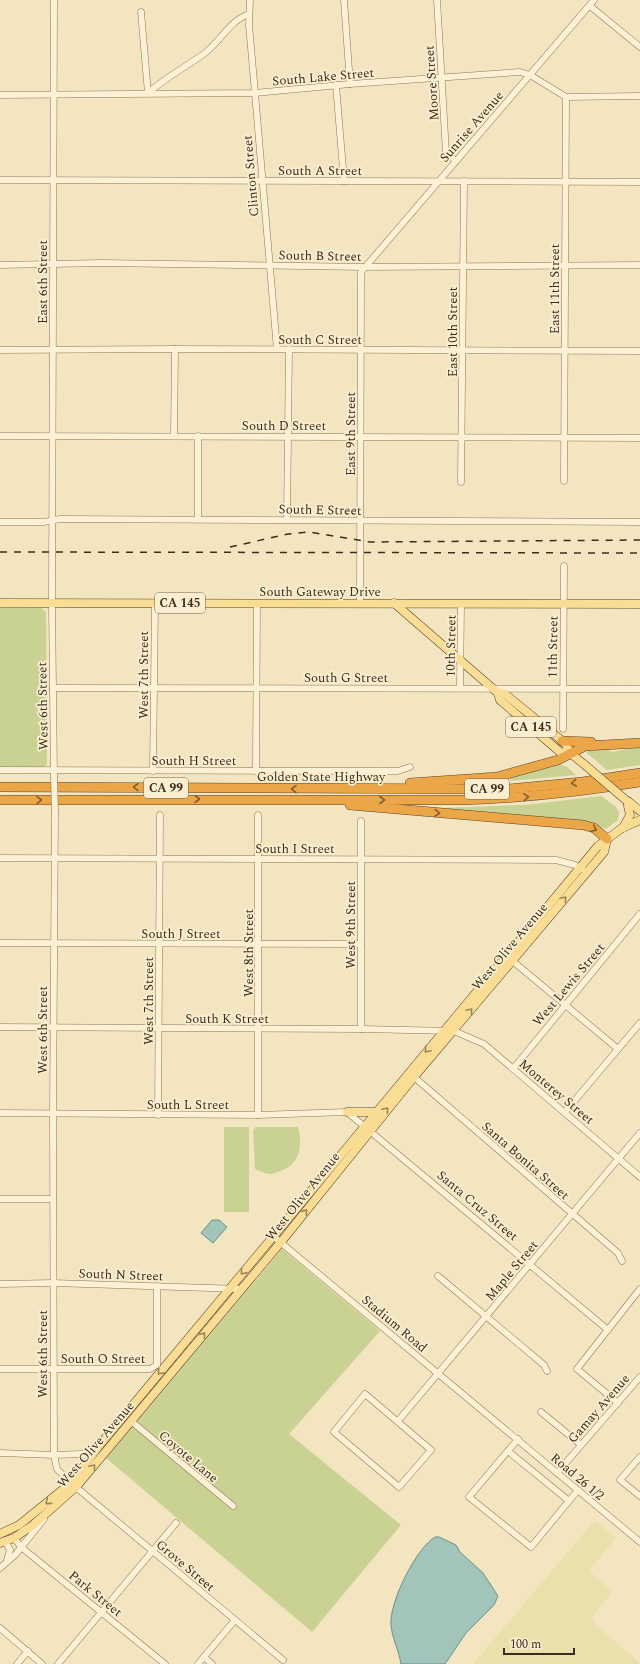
<svg xmlns="http://www.w3.org/2000/svg" width="640" height="1664" viewBox="0 0 640 1664" font-family="Spectral,serif">
<rect width="100%" height="100%" fill="#f3e5c0"/>
<!-- farmland -->
<polygon fill="#e9e1ac" points="595,1520 616,1538 589,1571 613,1591 592,1617 595,1621 594,1623 640,1663 639,1664 473,1664"/>
<!-- green -->
<g fill="#c9d293">
<polygon points="0,608 41,608 46,612 47,764 45,767 0,767"/>
<polygon points="640,746 640,765 607,770 587,753 587,750 608,750 613,752"/>
<polygon points="558,764 566,766 576,775 510,781 510,777"/>
<polygon points="601,796 615,806 619,812 618,820 606,829 596,825 442,811 442,808 525,805"/>
<rect x="224" y="1127" width="25" height="85"/>
<path d="M 256,1127 L 298,1127 C 303,1145 300,1165 280,1171 C 277,1172 273,1174 270,1174 C 266,1174 260,1171 255,1169 L 253,1130 Z"/>
<polygon points="282,1249 380,1331 289,1434 401,1525 312,1632 106,1458"/>
</g>
<!-- water -->
<g fill="#a3c4bb" stroke="#69938a">
<polygon points="212,1220 219,1220 227,1227 213,1243 201,1233"/>
<path d="M 435,1537 L 439,1537 L 456,1545 L 460,1552 L 483,1573 L 498,1596 L 494,1605 L 466,1633 L 445,1664 L 401,1664 C 399,1651 392,1638 391,1625 C 389,1603 416,1548 435,1537 Z"/>
</g>
<g fill="none" stroke-linecap="round" stroke-linejoin="round">
<defs>
<g id="minor">
<polyline points="54,0 52,603 54,776"/>
<polyline points="250,0 249,25 255,93 277,349"/>
<polyline points="344,0 350,84"/>
<polyline points="437,0 446,153 456,161"/>
<polyline points="590,6 640,47"/>
<polyline points="141,12 148,93"/>
<polyline points="336,85 344,181"/>
<path d="M 148,93 C 166,77 186,67 205,53 C 221,41 229,21 249,14"/>
<polyline points="0,95 255,93 350,84 520,72 530,75 566,97 640,96"/>
<polyline points="0,180 640,182"/>
<polyline points="0,265 102,263 364,267 640,265"/>
<polyline points="0,350 175,349 640,351"/>
<polyline points="0,436 640,438"/>
<polyline points="174,436 175,349"/>
<polyline points="198,436 198,518"/>
<polyline points="564,481 566,97"/>
<polyline points="461,482 464,181"/>
<polyline points="287,519 289,349"/>
<polyline points="0,522 44,522 60,519 640,522"/>
<polyline points="360,603 361,272 594,0"/>
<polyline points="53,688 640,689"/>
<polyline points="460,688 461,604"/>
<polyline points="563,729 564,566"/>
<polyline points="0,770 398,771 410,767"/>
<polyline points="153,771 155,603"/>
<polyline points="256,771 257,603"/>
<polyline points="55,812 53,1114 54,1455 57,1469 71,1483 283,1660"/>
<polyline points="0,858 556,860 575,865 582,869"/>
<polyline points="0,943 361,944"/>
<polyline points="509,958 618,1049"/>
<polyline points="0,1027 361,1029 454,1031 484,1044 640,1177"/>
<polyline points="361,1029 361,821"/>
<polyline points="513,1069 640,914"/>
<polyline points="414,1077 618,1253 622,1261"/>
<polyline points="565,1112 640,1023"/>
<polyline points="0,1113 258,1115 347,1112 608,1330"/>
<polyline points="158,1115 160,815"/>
<polyline points="258,1115 258,815"/>
<polyline points="0,1199 53,1199"/>
<polyline points="273,1236 640,1542"/>
<polyline points="438,1276 544,1365 547,1371"/>
<polyline points="0,1284 53,1283 241,1289"/>
<polyline points="0,1369 150,1369 157,1365 157,1286"/>
<polygon points="365,1394 431,1450 399,1487 334,1432"/>
<polyline points="618,1403 577,1369 640,1289"/>
<polyline points="541,1412 580,1444"/>
<polyline points="131,1421 233,1506"/>
<polyline points="398,1421 640,1133"/>
<polyline points="518,1439 469,1497 531,1547 578,1490"/>
<polyline points="508,1451 569,1501"/>
<polyline points="0,1453 54,1455 82,1454 90,1458"/>
<polyline points="640,1457 620,1480 640,1496"/>
<polyline points="557,1473 640,1377"/>
<polyline points="14,1538 21,1547 165,1664"/>
<polyline points="5,1541 10,1550 7,1560"/>
<polyline points="0,1568 15,1555 44,1519"/>
<polyline points="0,1628 42,1664"/>
<polyline points="204,1657 212,1664"/>
<polyline points="17,1664 28,1651"/>
<polyline points="58,1664 176,1523"/>
<polyline points="198,1664 235,1620"/>
</g>
<g id="major">
<polyline points="0,603 640,604"/>
<polyline points="394,603 498,693 500,700 560,752 570,753 585,765"/>
<polyline points="498,693 505,694 566,744 570,753"/>
<polyline points="628,801 640,811"/>
<polyline points="623,828 630,815 627,801"/>
<polyline points="347,1112 375,1112"/>
<polyline points="0,1534 19,1525 71,1483 98,1447 598,846 622,828 640,820"/>
<polyline points="0,1543 14,1538 33,1525 76,1487 281,1242 414,1077 604,852 607,839"/>
</g>
<g id="highway">
<polyline points="562,741 591,742"/>
<polyline points="410,783 497,777 558,760 585,746 640,743"/>
<polyline points="0,787 509,789 582,782 640,773"/>
<path d="M 0,800 L 462,800 C 522,798 581,792 640,782"/>
<polyline points="350,805 583,825 594,828 607,839"/>
</g>
</defs>
<!-- minor casing -->
<use href="#minor" stroke="#8e7556" stroke-width="7"/>
<!-- major casing -->
<use href="#major" stroke="#5b422b" stroke-width="9"/>
<!-- highway casing -->
<use href="#highway" stroke="#5b422b" stroke-width="10"/>
<!-- minor -->
<use href="#minor" stroke="#fcf1d4" stroke-width="6"/>
<!-- major -->
<use href="#major" stroke="#fadd94" stroke-width="8"/>
<!-- highway -->
<use href="#highway" stroke="#eba747" stroke-width="9"/>
<!-- rail -->
<g stroke="#3c2c1c" stroke-width="1.5" stroke-dasharray="7 7" stroke-linecap="butt">
<polyline points="230,547 288,534 309,532 370,542 640,540"/>
<polyline points="0,552 640,553"/>
</g>
<defs>
<polyline id="minor-bridge" points="54,776 55,812"/>
<polyline id="major-bridge" points="585,765 627,801"/>
</defs>
<!-- minor-bridge casing -->
<use href="#minor-bridge" stroke="#8e7556" stroke-width="7" stroke-linecap="butt"/>
<!-- major-bridge casing -->
<use href="#major-bridge" stroke="#5b422b" stroke-width="9" stroke-linecap="butt"/>
<!-- minor-bridge -->
<use href="#minor-bridge" stroke="#fcf1d4" stroke-width="6"/>
<!-- major-bridge -->
<use href="#major-bridge" stroke="#fadd94" stroke-width="8"/>
</g>
<!-- one-way arrows -->
<defs><path id="oneway-chevron" d="M-2-3.5L2.5 0L-2 3.5" fill="none" stroke-width="1.6" stroke-linecap="round" stroke-linejoin="round"/></defs>
<g stroke="#825d2d">
<use href="#oneway-chevron" transform="translate(574 783) rotate(174)"/>
<use href="#oneway-chevron" transform="translate(136 787) rotate(-179)"/>
<use href="#oneway-chevron" transform="translate(294 789) rotate(-179)"/>
<use href="#oneway-chevron" transform="translate(526 797) rotate(-5)"/>
<use href="#oneway-chevron" transform="translate(197 799)"/>
<use href="#oneway-chevron" transform="translate(39 800) rotate(-1)"/>
<use href="#oneway-chevron" transform="translate(382 800)"/>
<use href="#oneway-chevron" transform="translate(437 813) rotate(5)"/>
<use href="#oneway-chevron" transform="translate(594 829) rotate(27)"/>
</g>
<g stroke="#9b8458">
<use href="#oneway-chevron" transform="translate(564 899) rotate(-50)"/>
<use href="#oneway-chevron" transform="translate(470 1011) rotate(-50)"/>
<use href="#oneway-chevron" transform="translate(427 1050) rotate(130)"/>
<use href="#oneway-chevron" transform="translate(386 1110) rotate(-50)"/>
<use href="#oneway-chevron" transform="translate(305 1212) rotate(-51)"/>
<use href="#oneway-chevron" transform="translate(243 1272) rotate(129)"/>
<use href="#oneway-chevron" transform="translate(203 1335) rotate(-51)"/>
<use href="#oneway-chevron" transform="translate(160 1372) rotate(130)"/>
<use href="#oneway-chevron" transform="translate(93 1467) rotate(-50)"/>
<use href="#oneway-chevron" transform="translate(48 1502) rotate(140)"/>
</g>
<g text-anchor="middle" stroke-width="3.5" stroke-linejoin="round" paint-order="stroke">
<!-- shield labels -->
<g fill="#f9eed0" stroke="#756652" stroke-width="1">
<rect x="155" y="593" width="50" height="20" rx="3"/>
<rect x="506" y="717" width="50" height="20" rx="3"/>
<rect x="144" y="778" width="44" height="20" rx="3"/>
<rect x="465" y="779" width="44" height="20" rx="3"/>
</g>
<g font-size="12" font-weight="bold" fill="#3c2c1c">
<text x="180" y="607">CA 145</text>
<text x="531" y="731">CA 145</text>
<text x="166" y="792">CA 99</text>
<text x="487" y="793">CA 99</text>
</g>
<!-- street labels -->
<g font-size="13" fill="#3c2c1c" stroke="#f9eed0">
<text transform="translate(323 76) rotate(-5)" y="5">South Lake Street</text>
<text transform="translate(431 83) rotate(-94)" y="5">Moore Street</text>
<text transform="translate(471 126) rotate(-49)" y="5">Sunrise Avenue</text>
<text x="320" y="175">South A Street</text>
<text transform="translate(250 176) rotate(-95)" y="5">Clinton Street</text>
<text transform="translate(320 255) rotate(1)" y="5">South B Street</text>
<text transform="translate(42 282) rotate(-90)" y="5">East 6th Street</text>
<text transform="translate(554 289) rotate(-90)" y="5">East 11th Street</text>
<text transform="translate(452 332) rotate(-90)" y="5">East 10th Street</text>
<text x="320" y="344">South C Street</text>
<text x="284" y="430">South D Street</text>
<text transform="translate(350 434) rotate(-90)" y="5">East 9th Street</text>
<text transform="translate(320 509) rotate(1)" y="5">South E Street</text>
<text x="320" y="596">South Gateway Drive</text>
<text transform="translate(450 646) rotate(-89)" y="5">10th Street</text>
<text transform="translate(552 647) rotate(-89)" y="5">11th Street</text>
<text transform="translate(143 675) rotate(-90)" y="5">West 7th Street</text>
<text x="346" y="682">South G Street</text>
<text transform="translate(42 706) rotate(-91)" y="5">West 6th Street</text>
<text x="194" y="765">South H Street</text>
<text x="321" y="781">Golden State Highway</text>
<text x="295" y="853">South I Street</text>
<text transform="translate(350 925) rotate(-90)" y="5">West 9th Street</text>
<text x="181" y="938">South J Street</text>
<text transform="translate(509 946) rotate(-50)" y="5">West Olive Avenue</text>
<text transform="translate(248 953) rotate(-90)" y="5">West 8th Street</text>
<text transform="translate(568 984) rotate(-50)" y="5">West Lewis Street</text>
<text transform="translate(148 1001) rotate(-90)" y="5">West 7th Street</text>
<text x="227" y="1023">South K Street</text>
<text transform="translate(42 1030) rotate(-90)" y="5">West 6th Street</text>
<text transform="translate(557 1091) rotate(40)" y="5">Monterey Street</text>
<text x="188" y="1109">South L Street</text>
<text transform="translate(526 1160) rotate(41)" y="5">Santa Bonita Street</text>
<text transform="translate(302 1196) rotate(-51)" y="5">West Olive Avenue</text>
<text transform="translate(478 1205) rotate(40)" y="5">Santa Cruz Street</text>
<text transform="translate(511 1270) rotate(-50)" y="5">Maple Street</text>
<text transform="translate(121 1274) rotate(2)" y="5">South N Street</text>
<text transform="translate(395 1323) rotate(40)" y="5">Stadium Road</text>
<text transform="translate(42 1354) rotate(-90)" y="5">West 6th Street</text>
<text x="103" y="1363">South O Street</text>
<text transform="translate(598 1408) rotate(-49)" y="5">Gamay Avenue</text>
<text transform="translate(95 1444) rotate(-49)" y="5">West Olive Avenue</text>
<text transform="translate(189 1456) rotate(40)" y="5">Coyote Lane</text>
<text transform="translate(578 1476) rotate(40)" y="5">Road 26 1/2</text>
<text transform="translate(186 1565) rotate(40)" y="5">Grove Street</text>
<text transform="translate(96 1593) rotate(39)" y="5">Park Street</text>
</g>
</g>
<!-- scale -->
<path d="M504 1648v6h70v-6" fill="none" stroke="#3c2c1c" stroke-width="2"/>
<text x="510" y="1648" font-size="12" fill="#3c2c1c" stroke="#f9eed0" stroke-width="3" paint-order="stroke">100 m</text>
</svg>
